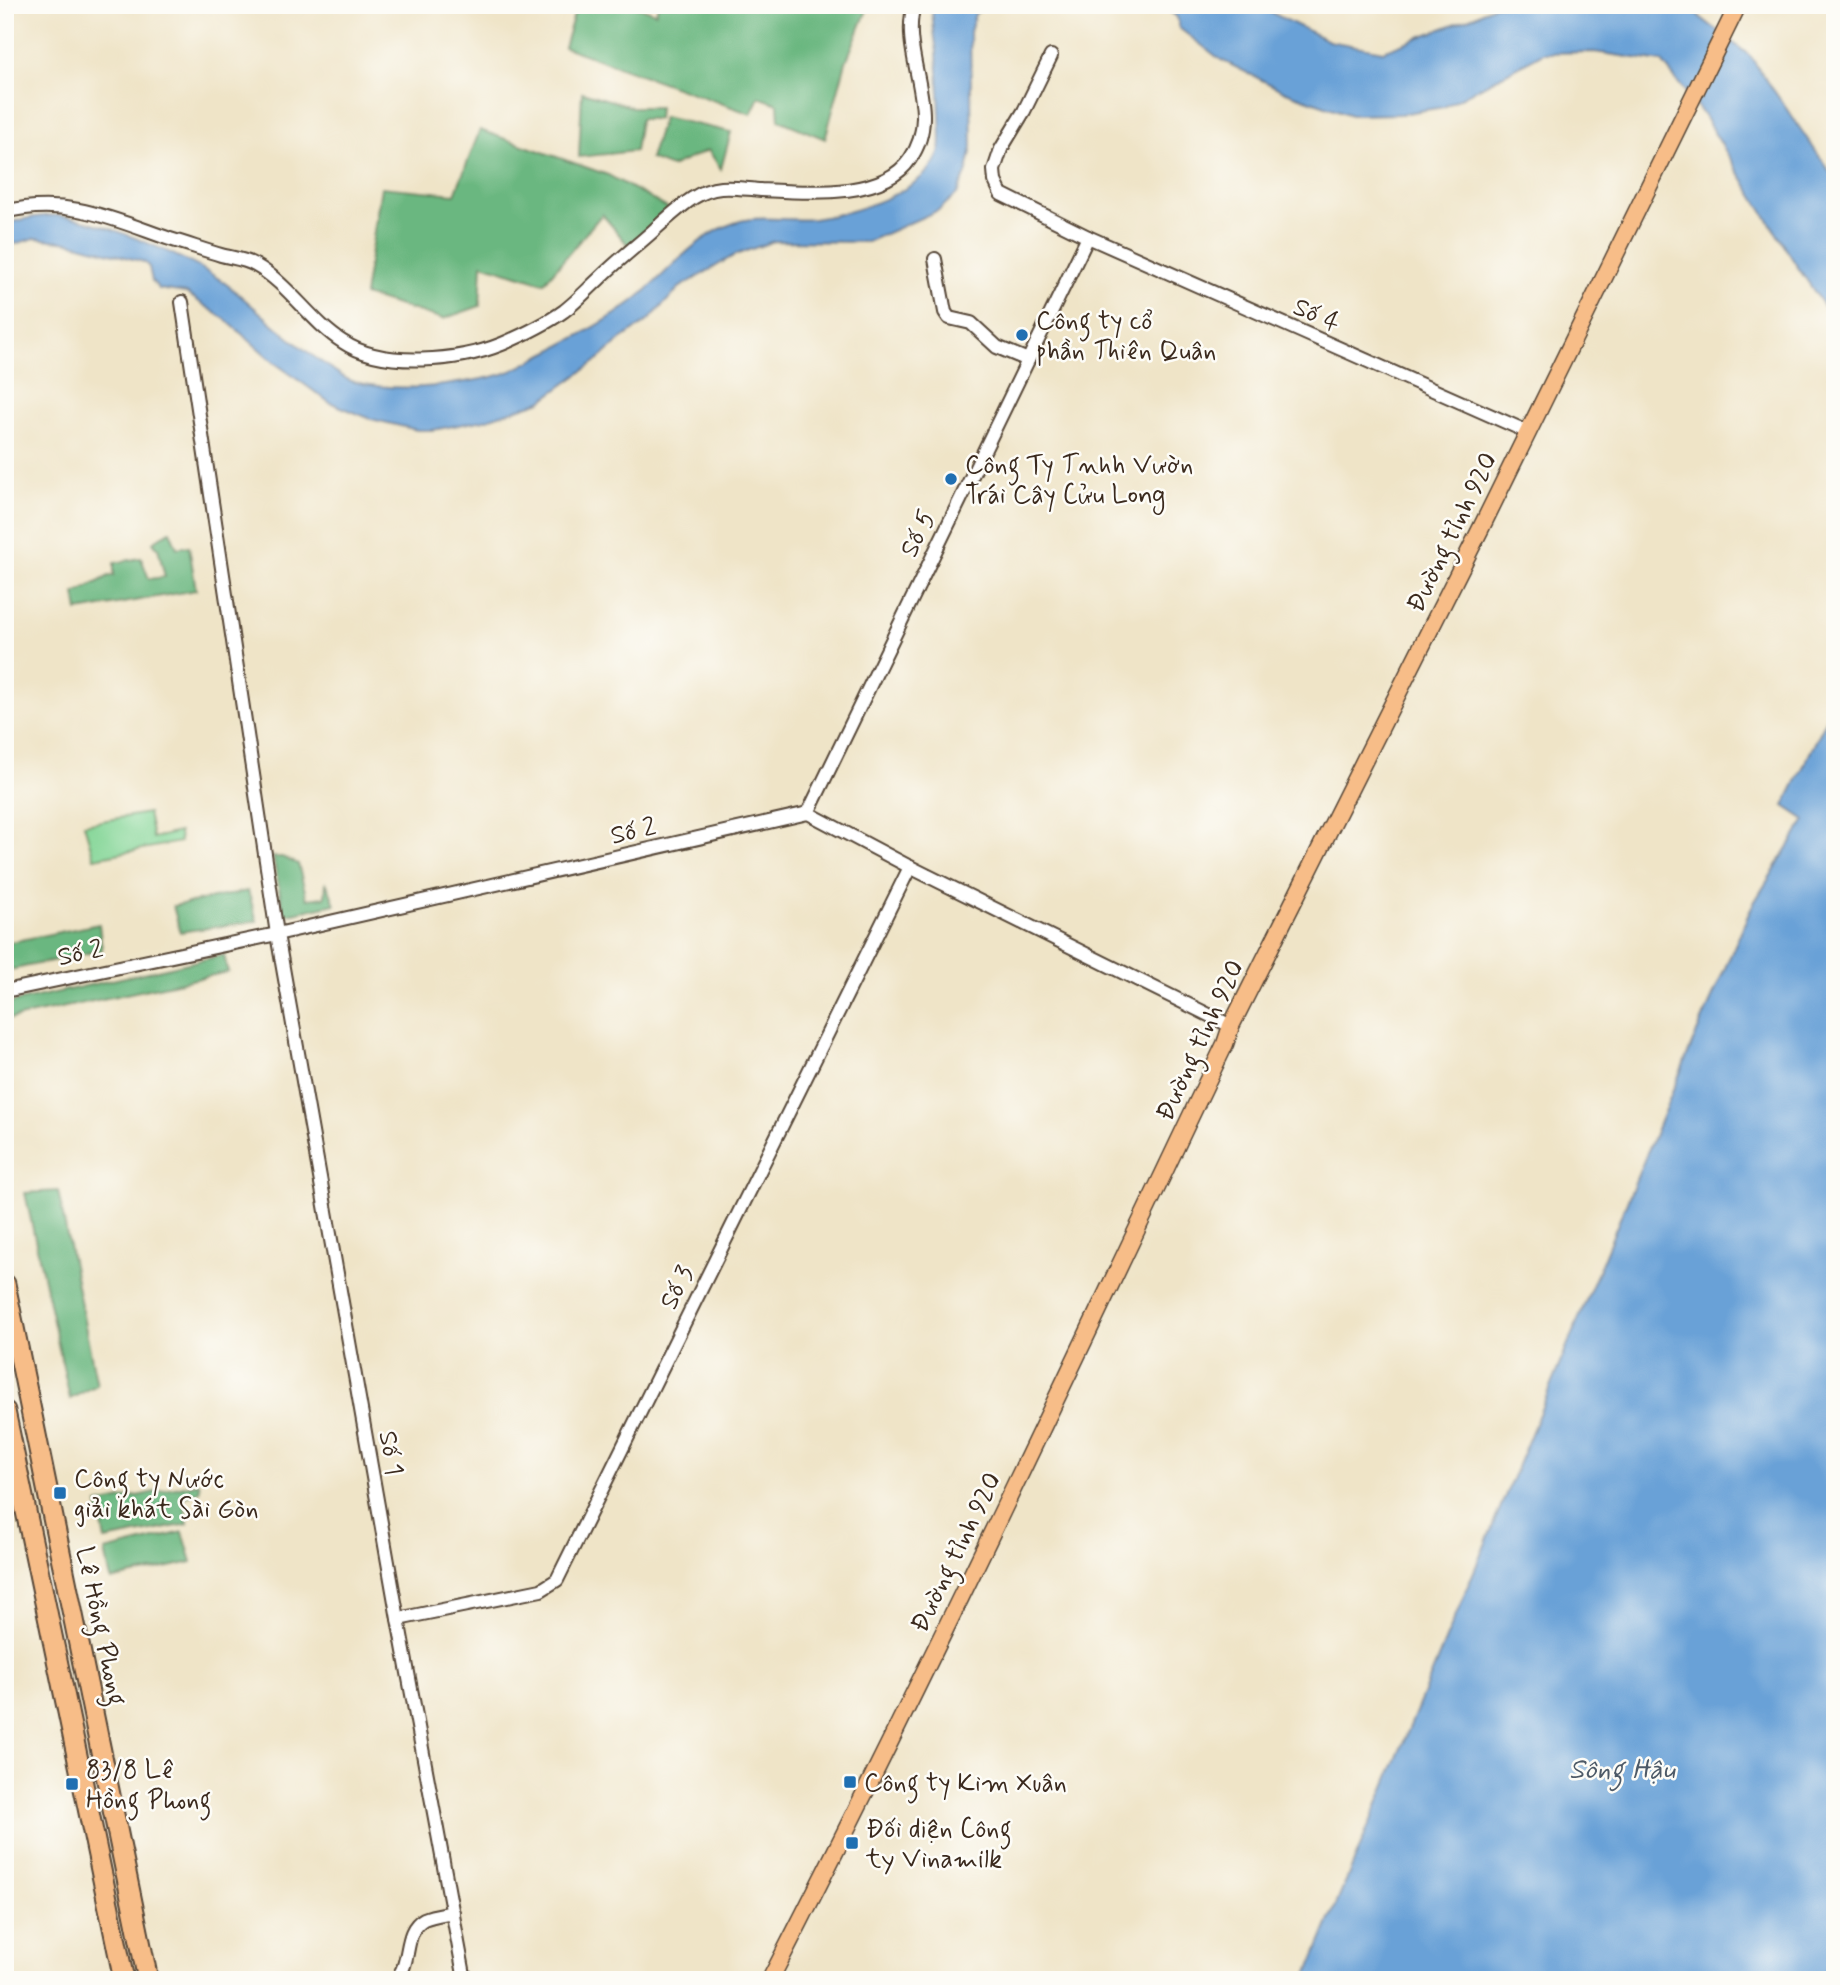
<svg xmlns="http://www.w3.org/2000/svg" width="1840" height="1985" viewBox="0 0 1840 1985" font-family="Mynerve,sans-serif">
<rect width="100%" height="100%" fill="#fdfcf7"/>
<filter id="ink" filterUnits="userSpaceOnUse"><feTurbulence type="fractalNoise" baseFrequency=".0143" numOctaves="2"/><feDisplacementMap in="SourceGraphic" scale="14" xChannelSelector="R" yChannelSelector="G"/><feConvolveMatrix kernelMatrix="1 2 1 2 8 2 1 2 1" color-interpolation-filters="sRGB"/></filter>
<filter id="wash" filterUnits="userSpaceOnUse"><feTurbulence type="fractalNoise" baseFrequency=".00686" numOctaves="4" result="noise"/><feDisplacementMap in="SourceGraphic" scale="28" xChannelSelector="R" yChannelSelector="G"/><feGaussianBlur stdDeviation="1.57" result="paint"/><feColorMatrix in="noise" values="0 0 0 0 0 0 0 0 0 0 0 0 0 0 0 0 0 1.4 0 .05"/><feComposite in="paint" operator="in"/></filter>
<g filter="url(#wash)">
<rect width="100%" height="100%" fill="#efe4c7"/>
<!-- green -->
<polygon fill="#84d697" stroke="#60805a" stroke-width="2" points="148,813 153,838 179,832 180,842 94,858 84,824"/>
<!-- forest -->
<g fill="#6bb780" stroke="#53704f" stroke-width="2">
<polygon points="577,5 633,5 656,13 658,5 869,5 846,62 825,139 779,120 778,104 759,97 751,114 564,47"/>
<polygon points="582,92 632,107 659,107 658,119 640,119 635,151 579,157"/>
<polygon points="663,117 731,132 721,169 708,150 671,167 650,159"/>
<polygon points="480,130 608,175 671,210 628,245 602,214 544,283 482,264 480,306 443,319 364,295 381,187 455,194"/>
<polygon points="170,531 177,548 189,546 196,590 78,611 75,594 109,576 114,576 114,563 141,558 149,579 165,577 158,548 153,542"/>
<polygon points="273,857 282,857 298,864 307,899 325,897 326,882 335,904 284,915"/>
<polygon points="248,891 257,921 180,932 173,906"/>
<polygon points="99,924 102,950 10,970 6,943"/>
<polygon points="224,955 228,972 5,1020 5,1004"/>
<polygon points="58,1191 97,1385 70,1399 25,1193"/>
<polygon points="199,1483 200,1491 183,1497 188,1524 105,1540 98,1504"/>
<polygon points="183,1532 192,1562 111,1580 105,1551"/>
</g>
<!-- water -->
<g fill="#69a1d7" stroke="#52667a" stroke-width="2">
<path d="M 932,5 L 987,5 L 975,14 L 970,32 L 972,147 L 967,171 L 957,194 L 939,210 L 867,242 L 774,241 L 735,255 L 679,288 L 649,320 L 623,338 L 598,360 L 541,401 L 484,420 L 433,430 L 417,430 L 371,419 L 329,402 L 275,363 L 226,320 L 198,301 L 186,293 L 159,289 L 152,281 L 149,267 L 144,262 L 69,242 L 35,238 L 5,247 L 5,224 C 27,218 47,213 70,217 C 112,226 198,261 230,287 C 263,314 293,344 329,367 C 337,372 345,380 355,382 C 400,393 447,386 492,377 C 511,373 525,364 542,355 C 575,338 605,323 635,300 C 666,275 691,240 729,225 C 756,213 785,222 813,219 C 850,214 929,192 940,150 C 942,139 940,125 940,114 C 939,94 938,73 937,53 C 935,37 932,22 932,5 Z"/>
<polygon points="1161,5 1256,5 1329,41 1383,51 1475,16 1495,5 1670,5 1691,10 1750,56 1835,179 1835,322 1795,263 1702,113 1662,62 1594,52 1543,53 1444,107 1400,114 1351,115 1286,92 1221,60 1179,28 1177,17"/>
<polygon points="1835,702 1835,1980 1305,1980 1695,1037 1752,906 1805,820 1784,806"/>
</g>
</g>
<g filter="url(#ink)">
<g fill="none" stroke-linecap="round" stroke-linejoin="round">
<defs>
<g id="minor">
<polyline points="1051,56 1024,111 1001,149 994,170 995,181 1001,194 1088,237 1528,432"/>
<path d="M 5,212 C 66,196 115,220 170,239 C 187,244 204,250 221,255 C 232,258 245,259 255,265 C 289,284 310,321 343,342 C 383,369 460,361 502,344 C 523,335 546,324 564,311 C 577,301 587,290 599,279 C 616,262 634,248 652,232 C 665,220 678,208 693,198 C 717,183 734,188 761,190 C 803,192 883,200 910,159 C 944,111 899,57 914,5"/>
<polyline points="935,259 945,312 949,318 971,323 997,347 1028,360"/>
<polyline points="182,302 277,934 398,1619 465,1980"/>
<polyline points="808,813 1088,237"/>
<polyline points="5,991 277,934 808,813 910,867 1231,1026"/>
<polyline points="5,1479 19,1477"/>
<polyline points="398,1619 541,1590 557,1580 910,867"/>
<path d="M 395,1980 C 413,1964 402,1931 424,1919 C 433,1915 444,1914 453,1912"/>
</g>
<path id="major" d="M 770,1980 C 929,1671 1076,1357 1225,1044 L 1231,1026 L 1481,528 L 1738,5"/>
<g id="highway">
<polyline points="5,1284 148,1980"/>
<polyline points="5,1411 124,1980"/>
</g>
</defs>
<!-- minor casing -->
<use href="#minor" stroke="#564637" stroke-width="16"/>
<!-- major casing -->
<use href="#major" stroke="#564637" stroke-width="19"/>
<!-- highway casing -->
<use href="#highway" stroke="#564637" stroke-width="23"/>
<!-- minor -->
<use href="#minor" stroke="#fff" stroke-width="12"/>
<!-- major -->
<use href="#major" stroke="#f7bd88" stroke-width="16"/>
<!-- highway -->
<use href="#highway" stroke="#f7bd88" stroke-width="19"/>
</g>
</g>
<!-- markers -->
<g fill="#1f6fb2" stroke="#fdfcf7" stroke-width="2.5">
<circle cx="1022" cy="335" r="7"/>
<circle cx="951" cy="479" r="7"/>
<rect x="53" y="1486" width="14" height="14" rx="3.5"/>
<rect x="843" y="1775" width="14" height="14" rx="3.5"/>
<rect x="65" y="1777" width="14" height="14" rx="3.5"/>
<rect x="845" y="1836" width="14" height="14" rx="3.5"/>
</g>
<g text-anchor="middle" stroke-width="5" stroke-linejoin="round" paint-order="stroke">
<!-- street labels -->
<g font-size="26" fill="#3b2a1e" stroke="#fdfcf7">
<text transform="translate(1317 314) rotate(24)" y="9">Số 4</text>
<text transform="translate(1451 532) rotate(-64)" y="9">Đường tỉnh 920</text>
<text transform="translate(917 533) rotate(-64)" y="9">Số 5</text>
<text transform="translate(633 830) rotate(-13)" y="9">Số 2</text>
<text transform="translate(80 952) rotate(-12)" y="9">Số 2</text>
<text transform="translate(1199 1040) rotate(-65)" y="9">Đường tỉnh 920</text>
<text transform="translate(676 1287) rotate(-64)" y="9">Số 3</text>
<text transform="translate(392 1453) rotate(80)" y="9">Số 1</text>
<text transform="translate(955 1552) rotate(-64)" y="9">Đường tỉnh 920</text>
<text transform="translate(102 1626) rotate(78)" y="9">Lê Hồng Phong</text>
</g>
<!-- poi labels -->
<g font-size="26" fill="#3b2a1e" stroke="#fdfcf7" text-anchor="start">
<text x="1036" y="329">Công ty cổ<tspan x="1036" dy="30">phần Thiên Quân</tspan></text>
<text x="965" y="473">Công Ty Tnhh Vườn<tspan x="965" dy="30">Trái Cây Cửu Long</tspan></text>
<text x="74" y="1487">Công ty Nước<tspan x="74" dy="30">giải khát Sài Gòn</tspan></text>
<text x="86" y="1778">83/8 Lê<tspan x="86" dy="30">Hồng Phong</tspan></text>
<text x="864" y="1791">Công ty Kim Xuân</text>
<text x="866" y="1837">Đối diện Công<tspan x="866" dy="30">ty Vinamilk</tspan></text>
</g>
<!-- water labels -->
<g font-size="28" font-style="italic" fill="#4d5a68" stroke="#fdfcf7">
<text x="1622" y="1778">Sông Hậu</text>
</g>
</g>
<!-- margin -->
<rect width="1840" height="1985" fill="none" stroke="#fdfcf7" stroke-width="28"/>
</svg>
